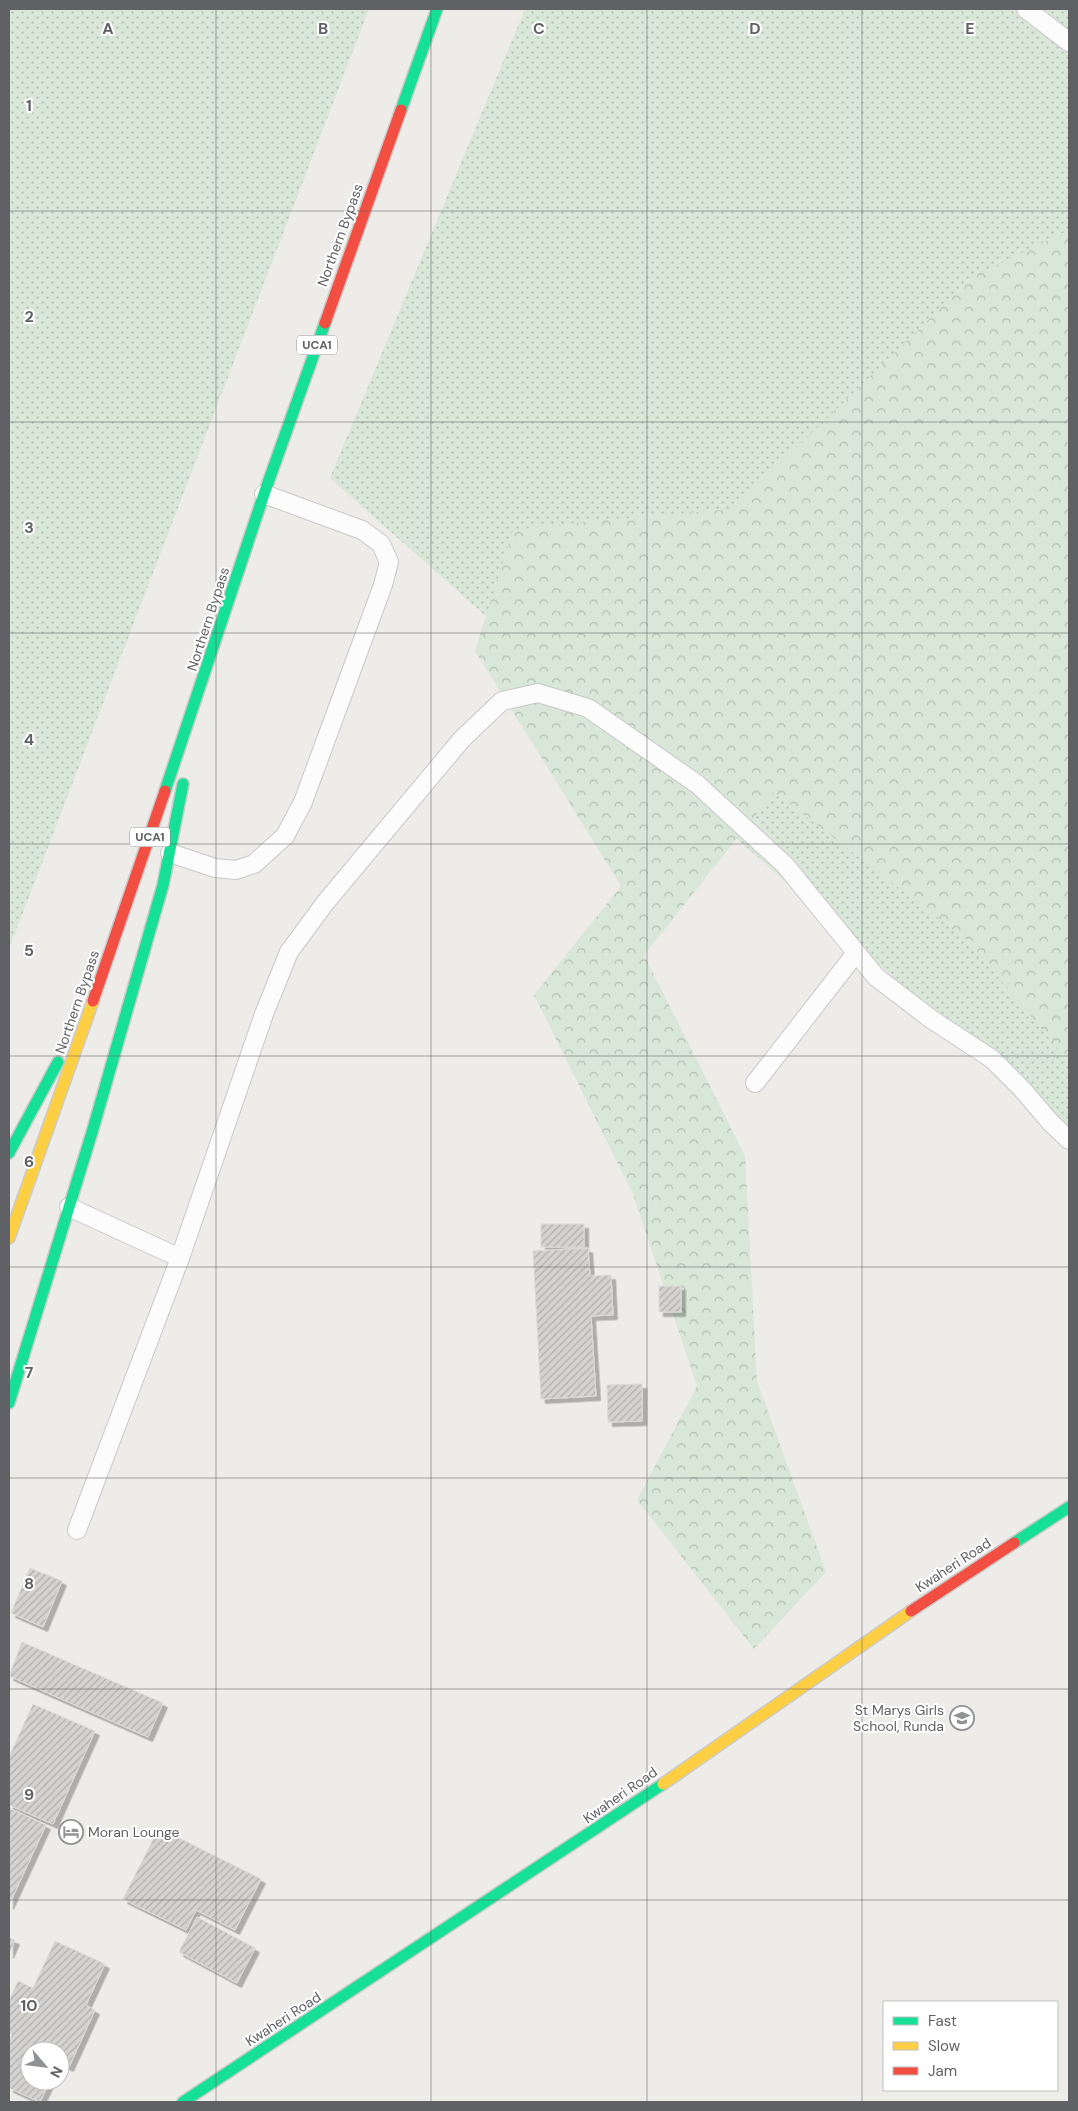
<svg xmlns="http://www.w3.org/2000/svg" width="1078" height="2111" viewBox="0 0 1078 2111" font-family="'DM Sans',sans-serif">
<defs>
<pattern id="grass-dots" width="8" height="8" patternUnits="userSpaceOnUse" patternTransform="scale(1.25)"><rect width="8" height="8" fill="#d8e7d7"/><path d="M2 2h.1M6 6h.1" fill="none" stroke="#b2bfb2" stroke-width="1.8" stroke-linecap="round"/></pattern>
<pattern id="forest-crowns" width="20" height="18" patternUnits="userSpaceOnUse" patternTransform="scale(1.25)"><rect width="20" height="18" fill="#d8e7d7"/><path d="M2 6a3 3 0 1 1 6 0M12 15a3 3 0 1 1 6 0" fill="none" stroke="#b2bfb2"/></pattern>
<pattern id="building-hatch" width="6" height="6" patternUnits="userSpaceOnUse" patternTransform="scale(1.25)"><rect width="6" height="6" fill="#d4d3d1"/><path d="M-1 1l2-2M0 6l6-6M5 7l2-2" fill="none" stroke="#afafad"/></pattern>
<filter id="shadow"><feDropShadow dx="4.5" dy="4.5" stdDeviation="0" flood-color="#0004"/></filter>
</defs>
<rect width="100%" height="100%" fill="#edece9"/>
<!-- grass -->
<g fill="url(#grass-dots)">
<polygon points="9,9 369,9 9,949"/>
<polygon points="525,9 1069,9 1069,1133 330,478"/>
</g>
<!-- forest -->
<polygon fill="url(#forest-crowns)" points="1069,230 1069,1062 968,941 774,792 644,955 745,1156 757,1381 826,1572 754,1649 637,1500 697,1386 633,1194 534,995 621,886 475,651 513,530 602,520 733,509 974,276"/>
<!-- building -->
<g fill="url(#building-hatch)" stroke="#dcdbd8" filter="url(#shadow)">
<rect x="541" y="1224" width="43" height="23"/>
<polygon points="588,1248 590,1276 611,1275 613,1315 591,1316 596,1396 541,1399 533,1251"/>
<rect x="659" y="1286" width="22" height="26"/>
<polygon points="642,1384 642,1421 608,1422 607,1385"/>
<polygon points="30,1568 62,1581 43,1627 11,1613"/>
<polygon points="22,1642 163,1703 148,1737 9,1676"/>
<polygon points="33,1704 95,1731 53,1824 9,1805 9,1757"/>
<polygon points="9,1808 46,1825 9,1905"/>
<polygon points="159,1828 261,1879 235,1930 196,1910 186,1930 123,1899"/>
<polygon points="197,1917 255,1948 237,1983 179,1952"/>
<polygon points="9,1938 15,1940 9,1954"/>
<polygon points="55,1941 105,1964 86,2005 95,2010 69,2067 60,2063 60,2051 30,2051 30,2081 50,2081 40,2102 9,2088 9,2042 12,2034 9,2033 9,2001 18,1981 33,1988"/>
</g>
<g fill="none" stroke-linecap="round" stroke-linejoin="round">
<defs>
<g id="lane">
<polyline points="1026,9 1069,42"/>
<polyline points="170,853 215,868 236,870 254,864 285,836 303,802 383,585 389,562 381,544 362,530 264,494"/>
<polyline points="755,1083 856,953"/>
<polyline points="69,1207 180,1258"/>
<polyline points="77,1530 180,1258 264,1014 289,952 325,903 462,739 502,701 538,693 588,708 697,784 785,865 876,977 931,1019 992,1059 1022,1089 1051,1123 1069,1140"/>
</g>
<g id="fast">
<polyline points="401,110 437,9"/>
<polyline points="165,791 264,494 325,323"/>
<polyline points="9,1153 58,1062"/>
<polyline points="9,1403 93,1129 163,885 183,784"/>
<polyline points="1014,1543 1069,1507"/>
<polyline points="183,2102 663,1784"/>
</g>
<g id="slow">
<polyline points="9,1238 93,1001"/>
<polyline points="663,1784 911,1611"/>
</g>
<g id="jam">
<polyline points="325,323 401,110"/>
<polyline points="93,1001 165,791"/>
<polyline points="911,1611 1014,1543"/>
</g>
</defs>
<!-- lane casing -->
<use href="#lane" stroke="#c8c8c8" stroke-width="20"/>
<!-- fast casing -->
<use href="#fast" stroke="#cacaca" stroke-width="14"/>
<!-- slow casing -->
<use href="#slow" stroke="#cacaca" stroke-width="14"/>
<!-- jam casing -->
<use href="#jam" stroke="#cacaca" stroke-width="14"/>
<!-- lane -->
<use href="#lane" stroke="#fcfcfc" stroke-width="18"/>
<!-- fast -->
<use href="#fast" stroke="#16e098" stroke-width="11"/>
<!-- slow -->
<use href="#slow" stroke="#ffcf43" stroke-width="11"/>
<!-- jam -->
<use href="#jam" stroke="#f24e42" stroke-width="11"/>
</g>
<!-- grid -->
<path fill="none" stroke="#5f6165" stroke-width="1" stroke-opacity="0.55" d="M 216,9 L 216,2102M 431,9 L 431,2102M 647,9 L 647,2102M 862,9 L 862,2102M 9,211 L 1069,211M 9,422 L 1069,422M 9,633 L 1069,633M 9,844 L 1069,844M 9,1056 L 1069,1056M 9,1267 L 1069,1267M 9,1478 L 1069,1478M 9,1689 L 1069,1689M 9,1900 L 1069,1900"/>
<!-- icons -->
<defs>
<symbol id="school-ring" viewBox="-11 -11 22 22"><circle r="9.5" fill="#fff" stroke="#919293" stroke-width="1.5"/><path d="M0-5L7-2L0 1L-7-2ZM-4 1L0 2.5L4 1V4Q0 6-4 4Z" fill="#919293"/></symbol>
<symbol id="hotel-ring" viewBox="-11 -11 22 22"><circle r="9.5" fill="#fff" stroke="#919293" stroke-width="1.5"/><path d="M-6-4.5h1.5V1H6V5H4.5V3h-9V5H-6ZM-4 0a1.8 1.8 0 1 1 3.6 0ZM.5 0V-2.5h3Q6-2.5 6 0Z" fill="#919293"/></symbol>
</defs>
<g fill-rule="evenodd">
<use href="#school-ring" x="948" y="1704" width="28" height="28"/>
<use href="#hotel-ring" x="57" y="1818" width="28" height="28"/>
</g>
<g text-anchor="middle" stroke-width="4" stroke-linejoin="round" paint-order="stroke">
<!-- shield labels -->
<g fill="#fff" stroke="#8f9093" stroke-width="1">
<rect x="297" y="335.5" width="40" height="19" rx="4"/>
<rect x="130" y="827.5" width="40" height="19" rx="4"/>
</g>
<g font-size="12" font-weight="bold" fill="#5f6165">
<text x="317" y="349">UCA1</text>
<text x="150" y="841">UCA1</text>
</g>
<!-- street labels -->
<g font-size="14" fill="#5f6165" stroke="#fff">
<text transform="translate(340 235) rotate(-70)" y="5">Northern Bypass</text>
<text transform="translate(208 619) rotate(-72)" y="5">Northern Bypass</text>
<text transform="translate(77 1002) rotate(-71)" y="5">Northern Bypass</text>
<text transform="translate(953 1565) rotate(-33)" y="5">Kwaheri Road</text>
<text transform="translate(620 1795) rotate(-35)" y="5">Kwaheri Road</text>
<text transform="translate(283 2019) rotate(-33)" y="5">Kwaheri Road</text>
</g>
<!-- poi labels -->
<g font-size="14" fill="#5f6165" stroke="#fff" text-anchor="end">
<text x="944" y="1715">St Marys Girls<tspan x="944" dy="16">School, Runda</tspan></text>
<text x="88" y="1837" text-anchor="start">Moran Lounge</text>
</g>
</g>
<g font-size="16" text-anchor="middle" font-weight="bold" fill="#5f6165" stroke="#fff" stroke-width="4" stroke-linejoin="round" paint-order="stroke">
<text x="108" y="34">A</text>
<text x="323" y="34">B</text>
<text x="539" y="34">C</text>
<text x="755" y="34">D</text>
<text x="970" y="34">E</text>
<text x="29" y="111">1</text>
<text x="29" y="322">2</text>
<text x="29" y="533">3</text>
<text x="29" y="745">4</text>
<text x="29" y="956">5</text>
<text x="29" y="1167">6</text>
<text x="29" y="1378">7</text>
<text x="29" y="1589">8</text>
<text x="29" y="1800">9</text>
<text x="29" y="2011">10</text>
</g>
<!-- border -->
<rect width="1078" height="2111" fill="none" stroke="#5f6165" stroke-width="20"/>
<!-- legend -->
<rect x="883" y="2001" width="175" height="90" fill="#ffffff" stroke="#bfc0c1"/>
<rect x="893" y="2017" width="25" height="8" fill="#16e098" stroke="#bfc0c1"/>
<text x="928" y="2026" font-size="15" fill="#5f6165">Fast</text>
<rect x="893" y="2042" width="25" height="8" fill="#ffcf43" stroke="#bfc0c1"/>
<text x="928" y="2051" font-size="15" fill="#5f6165">Slow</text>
<rect x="893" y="2067" width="25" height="8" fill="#f24e42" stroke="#bfc0c1"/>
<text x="928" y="2076" font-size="15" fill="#5f6165">Jam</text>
<!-- north arrow -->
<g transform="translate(45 2066) rotate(118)"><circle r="24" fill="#ffffff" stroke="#bfc0c1"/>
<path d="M0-4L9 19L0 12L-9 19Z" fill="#919293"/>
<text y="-8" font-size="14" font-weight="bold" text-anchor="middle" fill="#5f6165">N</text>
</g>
</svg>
